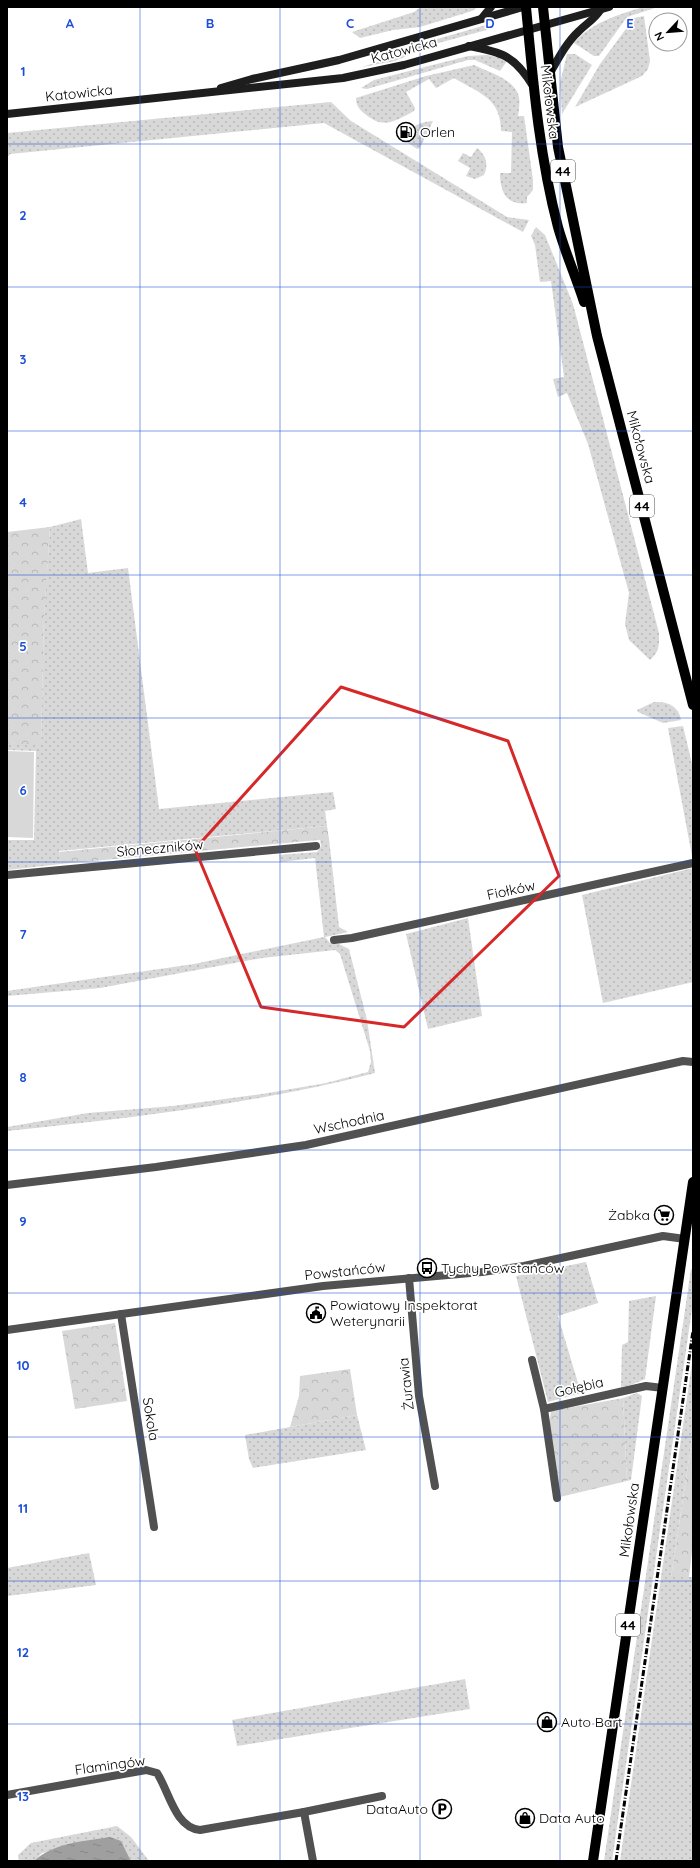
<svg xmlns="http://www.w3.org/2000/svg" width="700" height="1868" viewBox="0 0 700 1868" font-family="Quicksand,sans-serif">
<defs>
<pattern id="grass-dots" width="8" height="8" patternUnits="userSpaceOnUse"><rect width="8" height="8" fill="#d8d8d8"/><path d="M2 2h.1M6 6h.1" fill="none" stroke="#b8b8b8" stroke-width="1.8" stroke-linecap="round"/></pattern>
<pattern id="forest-crowns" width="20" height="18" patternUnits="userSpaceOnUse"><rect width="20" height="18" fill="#d8d8d8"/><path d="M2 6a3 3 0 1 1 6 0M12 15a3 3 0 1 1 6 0" fill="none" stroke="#b8b8b8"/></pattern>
<pattern id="water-ripples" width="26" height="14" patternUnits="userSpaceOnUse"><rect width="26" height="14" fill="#9f9f9f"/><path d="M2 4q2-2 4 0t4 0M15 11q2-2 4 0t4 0" fill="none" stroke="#878787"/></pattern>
</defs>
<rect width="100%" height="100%" fill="#fff"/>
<!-- grass -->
<g fill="url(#grass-dots)">
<polygon points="421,7 478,7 472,11 420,27 393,30 360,38 352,32 414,12"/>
<path d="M 643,7 L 658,7 L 627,17 L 599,56 L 594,56 L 574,43 C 592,22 618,15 643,7 Z"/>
<polygon points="644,16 650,61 648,69 642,76 575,107 600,64 634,18"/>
<polygon points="493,23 494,28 431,45 395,61 362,67 393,57 427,42"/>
<polygon points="567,54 575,54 592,65 562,114 560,83"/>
<polygon points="487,55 498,57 507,61 500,71 475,60 468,60 367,89 361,88 374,80 468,56"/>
<path d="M 474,65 C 488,72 515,79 519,97 C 520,103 519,110 518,116 L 524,116 L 533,180 L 533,190 L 527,197 L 527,203 C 506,206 500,191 500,173 L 511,173 L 512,132 L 501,131 C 501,98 479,93 454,78 L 436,88 L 429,79 L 406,92 L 415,108 L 414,111 C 395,121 384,130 365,114 C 360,110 356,106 356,98 L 426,76 Z"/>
<polygon points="331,102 351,121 507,217 529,220 523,232 324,123 10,154 7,158 7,133"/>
<path d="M 433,121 L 420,148 L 417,149 L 408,143 C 403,127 421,122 433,121 Z"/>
<path d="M 477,148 C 486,155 489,164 484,175 L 475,179 L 466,176 L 470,168 L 458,161 L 463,153 L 471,157 Z"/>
<path d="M 536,227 L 545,235 L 573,304 L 659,633 C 659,645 660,651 650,660 L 629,640 L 625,624 L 629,593 L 588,444 L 567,393 L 558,397 L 553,379 L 564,377 L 551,281 L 540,282 L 535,245 L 531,236 Z"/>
<polygon points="81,519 88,573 128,568 159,809 333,792 336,809 325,811 327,826 59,851 61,864 7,870 7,840 34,840 36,751 7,750 7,744 41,744 44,615 50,527"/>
<path d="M 654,702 C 667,701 679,706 681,720 L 663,723 L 638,712 L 637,710 Z"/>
<polygon points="683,726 693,768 692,856 668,728"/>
<path d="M 320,839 L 329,839 L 339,927 L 348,932 L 325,937 L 330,943 L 339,944 L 349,949 L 367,1020 L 375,1073 C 255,1104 131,1118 7,1131 L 7,1127 L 88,1113 L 173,1106 L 262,1094 L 326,1083 L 368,1072 L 371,1062 L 370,1051 L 340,954 L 335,950 L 262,958 L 100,988 L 7,996 L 7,991 L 194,964 L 324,937 L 315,858 L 280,862 L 279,855 L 317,852 L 321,846 Z"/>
<polygon points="693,868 693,982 603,1003 582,895"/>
<polygon points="468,918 482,1016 428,1029 406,934"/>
<polygon points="586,1262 598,1303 558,1316 581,1393 548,1402 516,1276"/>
<polygon points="691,1269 693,1270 693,1302 612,1861 604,1861"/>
<polygon points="656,1296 645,1379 631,1385 621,1387 622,1345 628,1342 629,1301"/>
<polygon points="693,1356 693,1433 671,1577 693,1577 693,1861 620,1861"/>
<polygon points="637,1393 642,1396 631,1480 627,1481 623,1398"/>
<polygon points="357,1415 366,1450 253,1468 249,1459 245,1435"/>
<polygon points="89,1553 96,1585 7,1596 7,1568"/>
<polygon points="465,1679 470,1709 237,1746 232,1720"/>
<polygon points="117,1826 131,1837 149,1861 131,1861 121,1841 42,1853 34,1861 19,1861 18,1855 31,1843"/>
</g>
<!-- forest -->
<g fill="url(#forest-crowns)">
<polygon points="50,527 44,619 41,745 7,744 7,532"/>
<polygon points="327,826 329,839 61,864 59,852"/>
<polygon points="115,1323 127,1401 75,1409 62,1331"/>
<polygon points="350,1369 357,1415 290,1427 299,1396 300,1376"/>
<polygon points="623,1398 627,1481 560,1497 549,1425 551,1411"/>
<polygon points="693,1433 693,1543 689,1577 671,1577"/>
</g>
<!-- pitch -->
<polygon fill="#d8d8d8" points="7,751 34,752 33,838 7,837"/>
<!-- water -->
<path fill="url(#water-ripples)" d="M 110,1837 L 121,1841 L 131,1861 L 34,1861 C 53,1843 85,1841 110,1837 Z"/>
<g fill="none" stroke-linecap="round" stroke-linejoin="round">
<!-- street -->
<g stroke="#515151" stroke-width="8">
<polyline points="7,875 316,846"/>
<polyline points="334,940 352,938 693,863"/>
<polyline points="7,1185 156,1167 306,1145 683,1061 693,1062"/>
<polyline points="409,1278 419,1396 435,1486"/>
<polyline points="121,1314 154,1527"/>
<polyline points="7,1330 323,1286 482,1272 524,1266 663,1236 685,1239"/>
<polyline points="532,1360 544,1409"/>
<polyline points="557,1498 544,1409 646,1386 663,1388"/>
<path d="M 7,1795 L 146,1770 L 157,1773 C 169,1791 175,1828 200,1830 L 304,1812 L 313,1861"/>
<polyline points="304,1812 382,1796"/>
</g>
<!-- secondary -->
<g stroke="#1e1e1e" stroke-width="8">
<polyline points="482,18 491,7"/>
<path d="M 469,46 C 502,52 515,56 533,86"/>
<path d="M 549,75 C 558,59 566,43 579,31 C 587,23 595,19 601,9"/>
<polyline points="221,88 252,79 339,60 523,7"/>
<polyline points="7,114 343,78 404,65 609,7"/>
</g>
<!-- primary -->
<g stroke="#000" stroke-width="10">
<path d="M 526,7 C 533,81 539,155 558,227 C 565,252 576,277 584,302"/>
<polyline points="543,7 558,147 597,336 693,705"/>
<polyline points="593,1861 693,1182"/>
</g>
<!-- rail -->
<polyline stroke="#000" stroke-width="3" stroke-dasharray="6 2 1 2" stroke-linecap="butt" points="616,1861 693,1331"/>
</g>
<!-- marked area -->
<path fill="none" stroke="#d62828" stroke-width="3" stroke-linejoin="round" d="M 341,687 L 508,741 L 559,876 L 404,1027 L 261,1007 L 195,849 Z"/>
<!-- grid -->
<path fill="none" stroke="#1d4ed8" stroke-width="1" stroke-opacity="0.55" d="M 140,7 L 140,1861M 280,7 L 280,1861M 420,7 L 420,1861M 560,7 L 560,1861M 7,144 L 693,144M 7,287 L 693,287M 7,431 L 693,431M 7,575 L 693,575M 7,718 L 693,718M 7,862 L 693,862M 7,1006 L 693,1006M 7,1150 L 693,1150M 7,1293 L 693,1293M 7,1437 L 693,1437M 7,1581 L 693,1581M 7,1724 L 693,1724"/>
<!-- icons -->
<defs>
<symbol id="fuel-ring" viewBox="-11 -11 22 22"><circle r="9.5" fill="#fff" stroke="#000" stroke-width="1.5"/><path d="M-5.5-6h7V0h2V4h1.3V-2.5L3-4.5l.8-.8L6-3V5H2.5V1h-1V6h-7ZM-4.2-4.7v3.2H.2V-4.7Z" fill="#000"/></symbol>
<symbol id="supermarket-ring" viewBox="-11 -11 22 22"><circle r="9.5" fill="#fff" stroke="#000" stroke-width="1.5"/><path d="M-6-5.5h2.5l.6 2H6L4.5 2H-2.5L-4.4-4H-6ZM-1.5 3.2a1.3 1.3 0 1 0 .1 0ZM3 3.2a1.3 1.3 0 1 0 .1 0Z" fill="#000"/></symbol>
<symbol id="bus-ring" viewBox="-11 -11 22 22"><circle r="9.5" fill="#fff" stroke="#000" stroke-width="1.5"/><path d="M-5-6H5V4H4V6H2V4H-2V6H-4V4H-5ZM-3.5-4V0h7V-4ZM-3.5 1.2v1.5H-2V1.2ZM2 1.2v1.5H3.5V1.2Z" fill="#000"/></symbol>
<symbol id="civic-ring" viewBox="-11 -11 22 22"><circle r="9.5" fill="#fff" stroke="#000" stroke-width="1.5"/><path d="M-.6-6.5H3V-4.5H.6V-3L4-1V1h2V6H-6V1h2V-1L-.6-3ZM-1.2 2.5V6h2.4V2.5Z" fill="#000"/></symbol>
<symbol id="shop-ring" viewBox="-11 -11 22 22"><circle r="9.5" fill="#fff" stroke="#000" stroke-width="1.5"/><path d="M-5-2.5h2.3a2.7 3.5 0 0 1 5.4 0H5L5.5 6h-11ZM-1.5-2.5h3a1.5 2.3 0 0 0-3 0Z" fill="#000"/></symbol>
<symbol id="parking-ring" viewBox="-11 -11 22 22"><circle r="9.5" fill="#fff" stroke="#000" stroke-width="1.5"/><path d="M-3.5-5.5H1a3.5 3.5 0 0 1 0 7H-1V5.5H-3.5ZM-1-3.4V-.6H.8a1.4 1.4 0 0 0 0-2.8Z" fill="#000"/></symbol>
</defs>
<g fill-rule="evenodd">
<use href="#fuel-ring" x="395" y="121" width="22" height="22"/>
<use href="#supermarket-ring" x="653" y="1204" width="22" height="22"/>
<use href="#bus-ring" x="416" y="1257" width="22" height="22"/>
<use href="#civic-ring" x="305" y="1302" width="22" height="22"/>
<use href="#shop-ring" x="536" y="1711" width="22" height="22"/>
<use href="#parking-ring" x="431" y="1798" width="22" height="22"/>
<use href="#shop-ring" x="514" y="1807" width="22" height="22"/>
</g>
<g text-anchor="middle" stroke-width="3.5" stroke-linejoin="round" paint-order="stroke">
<!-- shield labels -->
<g fill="#fff" stroke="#4c4c4c" stroke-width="1">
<rect x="551" y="160" width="24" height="22" rx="3"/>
<rect x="630" y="495" width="24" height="22" rx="3"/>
<rect x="616" y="1614" width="24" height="22" rx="3"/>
</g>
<g font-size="13" font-weight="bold" fill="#000">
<text x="563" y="176">44</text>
<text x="642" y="511">44</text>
<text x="628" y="1630">44</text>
</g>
<!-- street labels -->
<g font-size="14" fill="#000" stroke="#fff">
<text transform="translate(404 50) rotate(-15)" y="5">Katowicka</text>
<text transform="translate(79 93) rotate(-6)" y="5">Katowicka</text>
<text transform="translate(550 102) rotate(83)" y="5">Mikołowska</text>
<text transform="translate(641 447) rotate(75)" y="5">Mikołowska</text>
<text transform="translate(160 848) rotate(-5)" y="5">Słoneczników</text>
<text transform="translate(511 890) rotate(-12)" y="5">Fiołków</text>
<text transform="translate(349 1122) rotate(-12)" y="5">Wschodnia</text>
<text transform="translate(345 1271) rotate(-6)" y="5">Powstańców</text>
<text transform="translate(406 1384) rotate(-96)" y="5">Żurawia</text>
<text transform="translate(579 1387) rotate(-13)" y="5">Gołębia</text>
<text transform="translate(151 1419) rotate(81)" y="5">Sokola</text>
<text transform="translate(629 1520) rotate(-82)" y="5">Mikołowska</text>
<text transform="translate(110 1765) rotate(-8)" y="5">Flamingów</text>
</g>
<!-- poi labels -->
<g font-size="14" fill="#000" stroke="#fff" text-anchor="start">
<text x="420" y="137">Orlen</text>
<text x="650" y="1220" text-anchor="end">Żabka</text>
<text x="441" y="1273">Tychy Powstańców</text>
<text x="330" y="1310">Powiatowy Inspektorat<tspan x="330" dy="16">Weterynarii</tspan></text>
<text x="561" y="1727">Auto Bart</text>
<text x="428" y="1814" text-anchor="end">DataAuto</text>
<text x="539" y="1823">Data Auto</text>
</g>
</g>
<g font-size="13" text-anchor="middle" font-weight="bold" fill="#1d4ed8" stroke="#fff" stroke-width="3.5" stroke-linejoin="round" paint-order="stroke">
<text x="70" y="28">A</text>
<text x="210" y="28">B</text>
<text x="350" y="28">C</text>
<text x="490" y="28">D</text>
<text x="630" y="28">E</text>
<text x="23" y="76">1</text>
<text x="23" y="220">2</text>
<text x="23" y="364">3</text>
<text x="23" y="507">4</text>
<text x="23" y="651">5</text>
<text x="23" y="795">6</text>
<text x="23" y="939">7</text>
<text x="23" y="1082">8</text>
<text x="23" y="1226">9</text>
<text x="23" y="1370">10</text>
<text x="23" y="1513">11</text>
<text x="23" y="1657">12</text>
<text x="23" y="1801">13</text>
</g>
<!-- border -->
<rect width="700" height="1868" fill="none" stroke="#000000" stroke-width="16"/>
<!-- north arrow -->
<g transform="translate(668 32) rotate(244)"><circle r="19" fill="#ffffff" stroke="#999999"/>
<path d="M0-3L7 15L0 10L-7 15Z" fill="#000000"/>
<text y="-6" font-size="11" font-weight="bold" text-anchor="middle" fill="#000000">N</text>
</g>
</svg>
